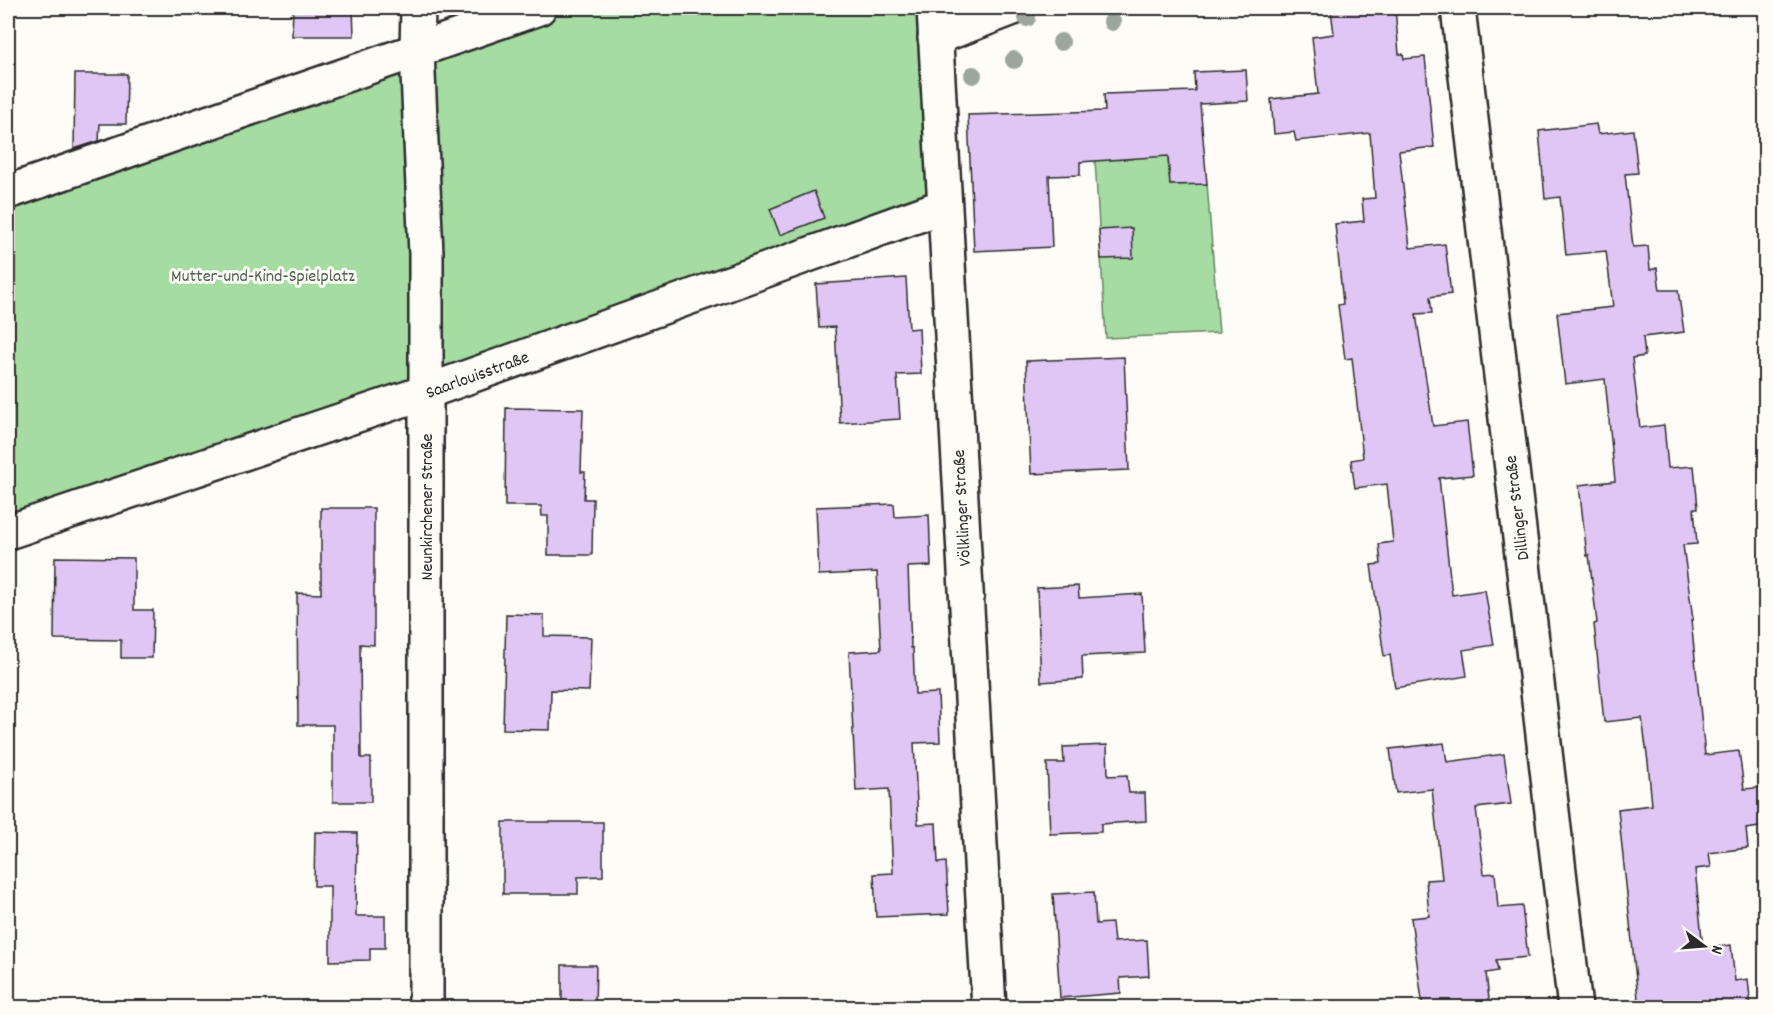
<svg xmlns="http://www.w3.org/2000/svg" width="1773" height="1015" viewBox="0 0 1773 1015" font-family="Dekko,sans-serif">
<rect width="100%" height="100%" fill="#fdfcf7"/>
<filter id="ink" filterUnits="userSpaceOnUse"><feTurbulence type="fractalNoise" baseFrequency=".0167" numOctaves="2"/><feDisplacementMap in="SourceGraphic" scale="12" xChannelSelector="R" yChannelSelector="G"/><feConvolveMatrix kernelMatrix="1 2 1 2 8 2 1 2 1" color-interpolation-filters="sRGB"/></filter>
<g filter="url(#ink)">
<!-- green -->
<g fill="#a4dca1" stroke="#688466" stroke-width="1.5">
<polygon points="539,8 934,8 944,206 8,532 8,192"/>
<polygon points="1167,148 1170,185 1207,184 1219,333 1106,338 1095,160 1131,159"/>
</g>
<!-- building -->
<g fill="#e0c6f5" stroke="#2b2b2b" stroke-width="1.5">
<polygon points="293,8 353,8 354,36 292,36"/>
<polygon points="1355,8 1395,8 1399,54 1403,54 1404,59 1425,57 1434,147 1399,151 1410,248 1445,244 1451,294 1430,297 1432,313 1416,314 1433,426 1467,422 1473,475 1439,478 1452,595 1485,590 1494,645 1463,650 1467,676 1395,688 1390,655 1384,656 1371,565 1381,564 1379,544 1393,542 1387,484 1355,488 1351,460 1363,458 1352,358 1345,359 1338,305 1343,304 1335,224 1364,221 1362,199 1375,198 1370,133 1296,141 1294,132 1274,134 1271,99 1318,94 1312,37 1334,34 1331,10"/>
<polygon points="1246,70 1248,101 1200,104 1207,184 1170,185 1168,156 1080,162 1080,175 1049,176 1052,247 974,251 968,115 1105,111 1104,94 1195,91 1194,72"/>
<polygon points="75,74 127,74 126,124 100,124 99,141 74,149"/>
<polygon points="1596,124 1598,134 1633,130 1638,173 1625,174 1633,247 1648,246 1650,270 1657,268 1660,290 1678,290 1684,332 1643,337 1645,356 1632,358 1640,428 1664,425 1668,468 1694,466 1698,508 1694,508 1697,544 1683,545 1693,620 1691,620 1705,755 1739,751 1744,789 1766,787 1766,826 1746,829 1748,848 1709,853 1711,867 1695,869 1703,948 1731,945 1735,981 1748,979 1751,1008 1639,1008 1618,809 1652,805 1648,762 1642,718 1604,722 1594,624 1597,623 1589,555 1587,556 1579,485 1615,481 1605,379 1565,384 1557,313 1613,307 1606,251 1566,255 1560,197 1545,199 1539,131"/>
<polygon points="814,191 824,218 780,235 770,209"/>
<polygon points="1132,228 1133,258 1101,259 1099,230"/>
<polygon points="906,278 909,329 919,328 921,374 897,375 900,419 840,423 835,327 819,328 816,284"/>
<polygon points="1124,357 1129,470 1031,474 1026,361"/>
<polygon points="506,408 583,409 581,472 585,472 584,499 593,499 592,555 548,555 548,516 542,516 541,506 505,506"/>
<polygon points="894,504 895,517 929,515 931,566 908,567 911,648 913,648 915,694 938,693 940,742 914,743 918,824 936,823 938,863 946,862 949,914 876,917 874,874 893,873 889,789 856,791 849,652 881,650 877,572 819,575 816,507"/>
<polygon points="321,508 374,508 374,645 360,644 361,758 371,758 371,802 333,802 333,725 298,725 297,593 321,594"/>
<polygon points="55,557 134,558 134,610 153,610 152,658 121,658 121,640 54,639"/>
<polygon points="1078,586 1079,598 1142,594 1145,653 1082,656 1083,679 1041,682 1037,588"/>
<polygon points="506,614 544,615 544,636 591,637 589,691 551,690 550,730 503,729"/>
<polygon points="1444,743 1447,762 1504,754 1511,804 1476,808 1484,874 1495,873 1498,908 1522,906 1528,957 1496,960 1498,971 1486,973 1490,1008 1423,1008 1411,918 1429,916 1426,880 1442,879 1432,789 1396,793 1390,749"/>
<polygon points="1107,745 1108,776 1127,775 1129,793 1145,793 1146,821 1101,824 1101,832 1050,834 1047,763 1064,763 1063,747"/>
<polygon points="503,822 603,822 603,876 578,877 578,894 503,894"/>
<polygon points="315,832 357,833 356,916 385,916 385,948 370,948 370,960 330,961 330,886 314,886"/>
<polygon points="1094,892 1096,924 1112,923 1114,942 1147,940 1149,976 1120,978 1121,993 1060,998 1053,894"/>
<polygon points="562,965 596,965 595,1008 562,1008"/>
</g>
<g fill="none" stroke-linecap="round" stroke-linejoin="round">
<defs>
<g id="minor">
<polyline points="418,8 417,51 426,254 426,1008"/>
<polyline points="934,8 989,1008"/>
<polyline points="1458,8 1575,1008"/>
<polyline points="935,38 1013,8"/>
<polyline points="8,192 539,8"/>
<polyline points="8,532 426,392 944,206"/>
</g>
</defs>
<!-- minor casing -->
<use href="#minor" stroke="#2b2b2b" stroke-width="38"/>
<!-- minor -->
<use href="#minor" stroke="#fdfcf7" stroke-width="33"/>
</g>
<!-- trees -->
<g fill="#9da69a">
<circle cx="1027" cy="18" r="9"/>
<circle cx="1112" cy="22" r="9"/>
<circle cx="1061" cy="42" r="9"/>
<circle cx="1014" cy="60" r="9"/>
<circle cx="973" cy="75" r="9"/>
</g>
</g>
<g text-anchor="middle" stroke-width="6" stroke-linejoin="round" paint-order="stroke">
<!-- park labels -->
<g font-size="18" fill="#4f604e" stroke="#fdfcf7">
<text x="263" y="281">Mutter-und-Kind-Spielplatz</text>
</g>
<!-- street labels -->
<g font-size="18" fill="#2b2b2b" stroke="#fdfcf7">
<text transform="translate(477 374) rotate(-20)" y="6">Saarlouisstraße</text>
<text transform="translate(426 507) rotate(-90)" y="6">Neunkirchener Straße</text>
<text transform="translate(961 508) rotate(-93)" y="6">Völklinger Straße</text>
<text transform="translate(1516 508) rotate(-97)" y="6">Dillinger Straße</text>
</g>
</g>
<!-- margin -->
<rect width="1773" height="1015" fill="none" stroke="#fdfcf7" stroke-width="30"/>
<rect x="15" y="15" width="1743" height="985" fill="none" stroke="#2b2b2b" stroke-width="2" filter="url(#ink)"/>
<!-- north arrow -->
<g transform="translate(1704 946) rotate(106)" stroke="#fdfcf7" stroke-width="4.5" paint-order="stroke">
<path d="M0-4.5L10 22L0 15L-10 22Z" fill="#2b2b2b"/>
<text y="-9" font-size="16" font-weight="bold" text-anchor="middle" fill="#2b2b2b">N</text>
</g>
</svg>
